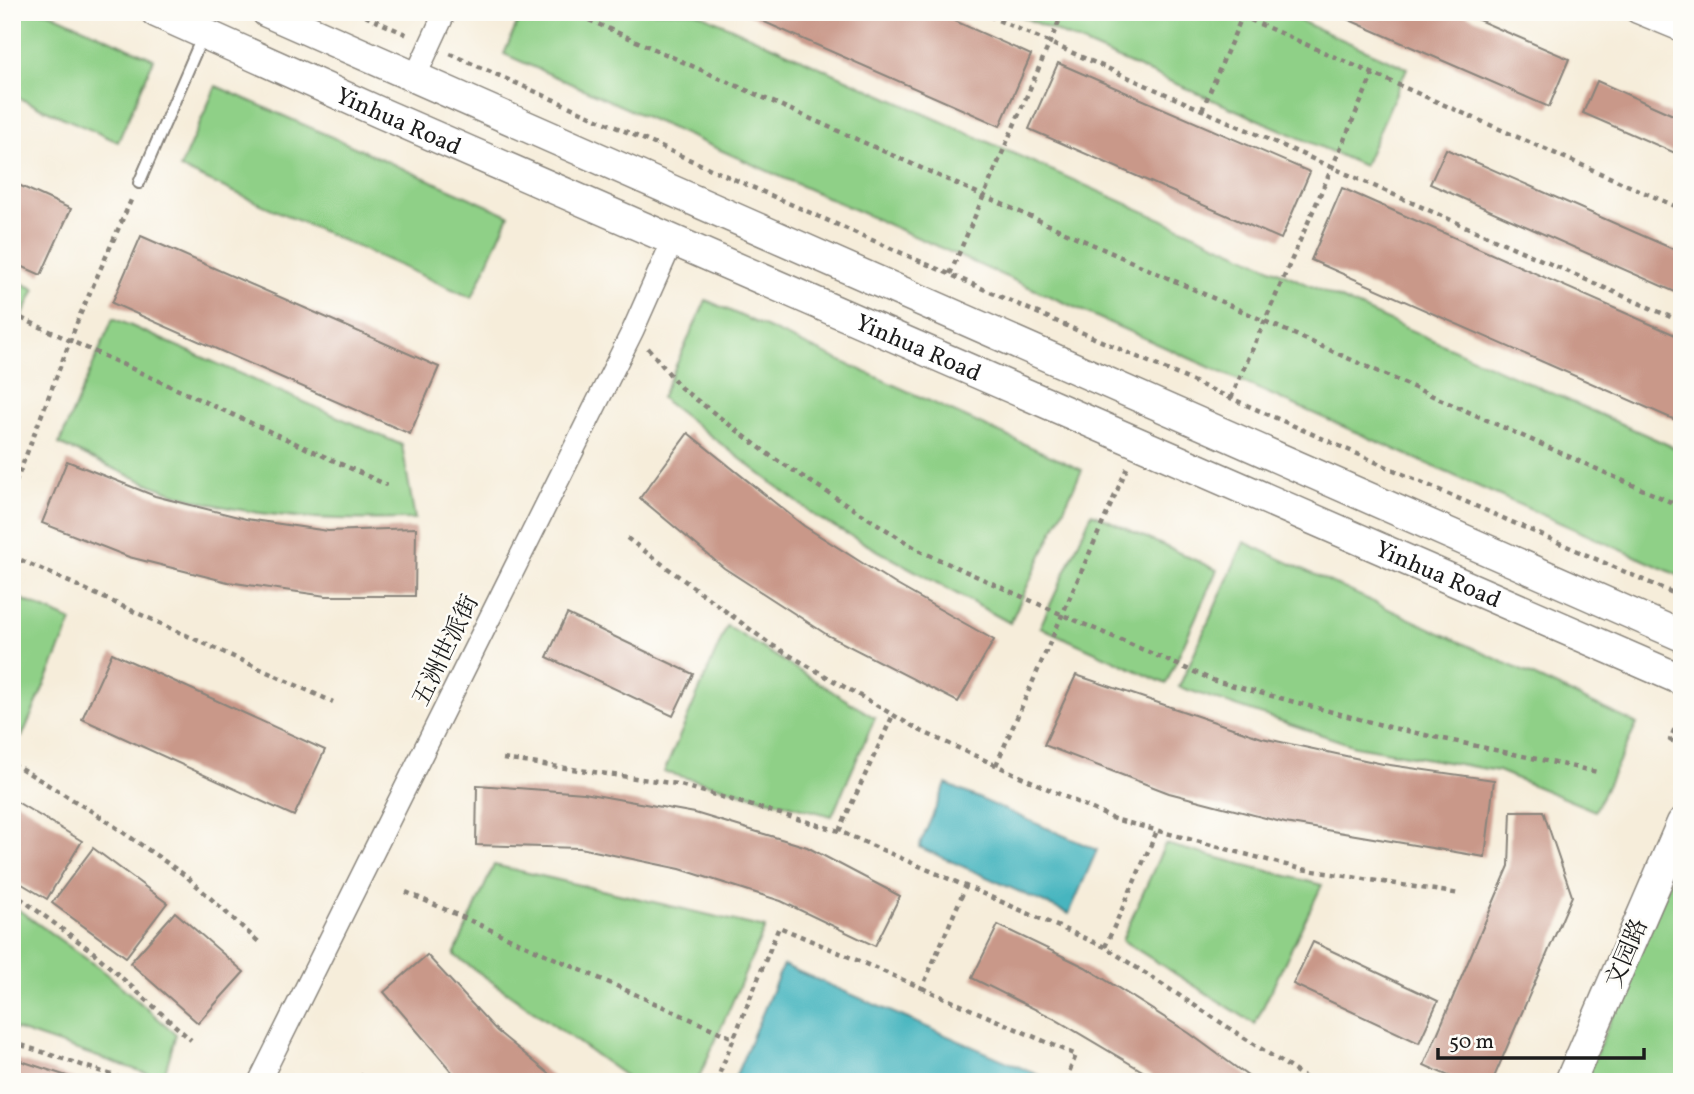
<svg xmlns="http://www.w3.org/2000/svg" width="1694" height="1094" viewBox="0 0 1694 1094" font-family="Vollkorn,'Noto Serif SC',serif">
<rect width="100%" height="100%" fill="#fdfcf7"/>
<filter id="ink" filterUnits="userSpaceOnUse"><feTurbulence type="fractalNoise" baseFrequency=".0143" numOctaves="2"/><feDisplacementMap in="SourceGraphic" scale="14" xChannelSelector="R" yChannelSelector="G"/><feConvolveMatrix kernelMatrix="1 2 1 2 8 2 1 2 1" color-interpolation-filters="sRGB"/></filter>
<filter id="wash" filterUnits="userSpaceOnUse"><feTurbulence type="fractalNoise" baseFrequency=".00686" numOctaves="4" result="noise"/><feDisplacementMap in="SourceGraphic" scale="28" xChannelSelector="R" yChannelSelector="G"/><feGaussianBlur stdDeviation="1.57" result="paint"/><feColorMatrix in="noise" values="0 0 0 0 0 0 0 0 0 0 0 0 0 0 0 0 0 1.4 0 .05"/><feComposite in="paint" operator="in"/></filter>
<g filter="url(#wash)">
<rect width="100%" height="100%" fill="#f6edda"/>
<!-- green -->
<g fill="#8fd087" stroke="#567652" stroke-width="2">
<polygon points="12,12 48,12 154,59 118,142 12,95"/>
<polygon points="522,12 696,12 1682,451 1682,577 504,54"/>
<polygon points="1011,12 1280,12 1407,68 1364,166"/>
<polygon points="216,86 509,215 472,298 180,168"/>
<polygon points="12,279 35,289 12,339"/>
<polygon points="706,300 1082,470 1010,623 818,518 661,398"/>
<path d="M 113,318 L 402,445 L 415,519 C 329,521 238,519 157,487 C 124,474 91,458 59,444 Z"/>
<polygon points="1092,513 1217,570 1166,684 1040,627"/>
<polygon points="1244,542 1637,724 1595,811 1498,771 1355,746 1179,687"/>
<polygon points="12,595 72,621 22,737 12,733"/>
<polygon points="727,626 875,718 832,816 664,772"/>
<polygon points="1165,844 1322,885 1255,1024 1122,940"/>
<polygon points="1682,853 1682,1082 1584,1082"/>
<polygon points="494,865 765,928 697,1082 634,1082 454,955"/>
<polygon points="12,905 106,973 176,1034 163,1079 12,1028"/>
</g>
<!-- water -->
<g fill="#46b5bf" stroke="#31686e" stroke-width="2">
<polygon points="946,784 1097,850 1069,914 919,847"/>
<polygon points="783,965 1052,1081 1051,1082 733,1082"/>
</g>
<g id="blocks">
<!-- building -->
<g fill="#c99889">
<polygon points="742,12 935,12 1031,55 1000,126"/>
<polygon points="1331,12 1460,12 1569,59 1549,107"/>
<polygon points="1058,63 1310,172 1281,239 1029,129"/>
<polygon points="1597,81 1682,119 1682,156 1583,113"/>
<polygon points="1446,149 1682,253 1682,295 1430,184"/>
<polygon points="12,182 71,209 41,275 12,262"/>
<polygon points="1342,188 1682,338 1682,423 1311,260"/>
<polygon points="141,236 439,367 410,434 112,303"/>
<polygon points="688,433 804,526 897,585 994,640 958,702 829,636 724,568 640,498"/>
<polygon points="67,461 155,496 246,519 328,531 416,528 415,596 326,596 228,582 129,557 42,523"/>
<polygon points="567,614 693,674 673,716 547,657"/>
<polygon points="112,653 325,750 294,816 82,719"/>
<polygon points="1076,675 1262,738 1383,764 1494,780 1485,857 1285,823 1169,793 1044,745"/>
<polygon points="477,785 584,793 695,813 807,847 900,896 875,946 781,901 680,869 580,848 476,845"/>
<polygon points="12,799 82,841 47,899 12,878"/>
<polygon points="1511,811 1543,811 1572,896 1492,1082 1462,1082 1424,1065 1509,866"/>
<polygon points="93,848 167,903 126,957 52,903"/>
<polygon points="175,912 244,972 198,1023 130,963"/>
<polygon points="998,925 1085,967 1189,1033 1256,1082 1161,1082 1053,1018 972,978"/>
<polygon points="1313,942 1438,1001 1419,1043 1293,984"/>
<polygon points="427,955 497,1031 559,1082 465,1082 452,1072 384,992"/>
<polygon points="12,1058 82,1081 82,1082 12,1082"/>
</g>
</g>
</g>
<g filter="url(#ink)">
<use href="#blocks" fill-opacity="0" stroke="#89847b" stroke-width="2"/>
<g fill="none" stroke-linecap="round" stroke-linejoin="round">
<defs>
<polyline id="lane" points="139,183 203,35"/>
<g id="street">
<polyline points="1636,12 1682,31"/>
<polyline points="415,77 445,12"/>
<polyline points="259,1082 633,330 673,240"/>
</g>
<g id="secondary">
<path id="s1" d="M 156,12 L 381,113 L 1682,680"/>
<polyline points="267,12 1682,636"/>
<polyline points="1570,1082 1682,823"/>
</g>
</defs>
<!-- lane casing -->
<use href="#lane" stroke="#89847b" stroke-width="14"/>
<!-- street casing -->
<use href="#street" stroke="#89847b" stroke-width="24"/>
<!-- secondary casing -->
<use href="#secondary" stroke="#89847b" stroke-width="33"/>
<!-- path -->
<g stroke="#89847b" stroke-width="4.5" stroke-dasharray="5 5" stroke-linecap="butt">
<polyline points="356,12 410,36"/>
<polyline points="571,12 1682,507"/>
<polyline points="980,12 1682,322"/>
<polyline points="1232,12 1682,209"/>
<polyline points="450,54 1682,597"/>
<polyline points="1202,110 1244,12"/>
<polyline points="1682,213 1682,232"/>
<polyline points="950,274 1063,12"/>
<polyline points="12,314 387,485"/>
<polyline points="648,348 681,388 772,457 920,551 1063,615 1215,681 1393,728 1597,772"/>
<polyline points="1231,398 1373,74"/>
<polyline points="12,492 80,315 132,198"/>
<polyline points="627,538 770,644 921,731 1114,819 1301,869 1460,894"/>
<polyline points="12,556 333,702"/>
<polyline points="1682,711 1670,740 1682,746"/>
<polyline points="503,759 677,784 839,831 1105,947 1312,1082"/>
<polyline points="12,763 101,817 186,876 261,944"/>
<polyline points="996,765 1127,468"/>
<polyline points="839,831 893,715"/>
<polyline points="12,892 93,952 191,1040"/>
<polyline points="406,892 733,1038"/>
<polyline points="1105,947 1157,831"/>
<polyline points="922,988 1076,1055 1065,1082"/>
<polyline points="12,1042 133,1082"/>
<polyline points="360,1075 368,1082"/>
<polyline points="716,1082 779,927 922,988 966,886"/>
</g>
<!-- lane -->
<use href="#lane" stroke="#fff" stroke-width="10"/>
<!-- street -->
<use href="#street" stroke="#fff" stroke-width="21"/>
<!-- secondary -->
<use href="#secondary" stroke="#fff" stroke-width="30"/>
</g>
</g>
<g text-anchor="middle" stroke-width="5" stroke-linejoin="round" paint-order="stroke">
<!-- street labels -->
<g font-size="24" fill="#1c1c1c" stroke="#fdfcf7">
<text dy="8" stroke="none"><textPath href="#s1" startOffset="266">Yinhua Road</textPath></text>
<text dy="8" stroke="none"><textPath href="#s1" startOffset="833">Yinhua Road</textPath></text>
<text dy="8" stroke="none"><textPath href="#s1" startOffset="1400">Yinhua Road</textPath></text>
<text transform="translate(445 650) rotate(-64)" y="8">五洲世派街</text>
<text transform="translate(1626 953) rotate(-67)" y="8">文园路</text>
</g>
</g>
<!-- margin -->
<rect width="1694" height="1094" fill="none" stroke="#fdfcf7" stroke-width="42"/>
<!-- scale -->
<path d="M1438 1048v10h206v-10" fill="none" stroke="#1c1c1c" stroke-width="3.5"/>
<text x="1449" y="1048" font-size="21" fill="#1c1c1c" stroke="#fdfcf7" stroke-width="5" paint-order="stroke">50 m</text>
</svg>
